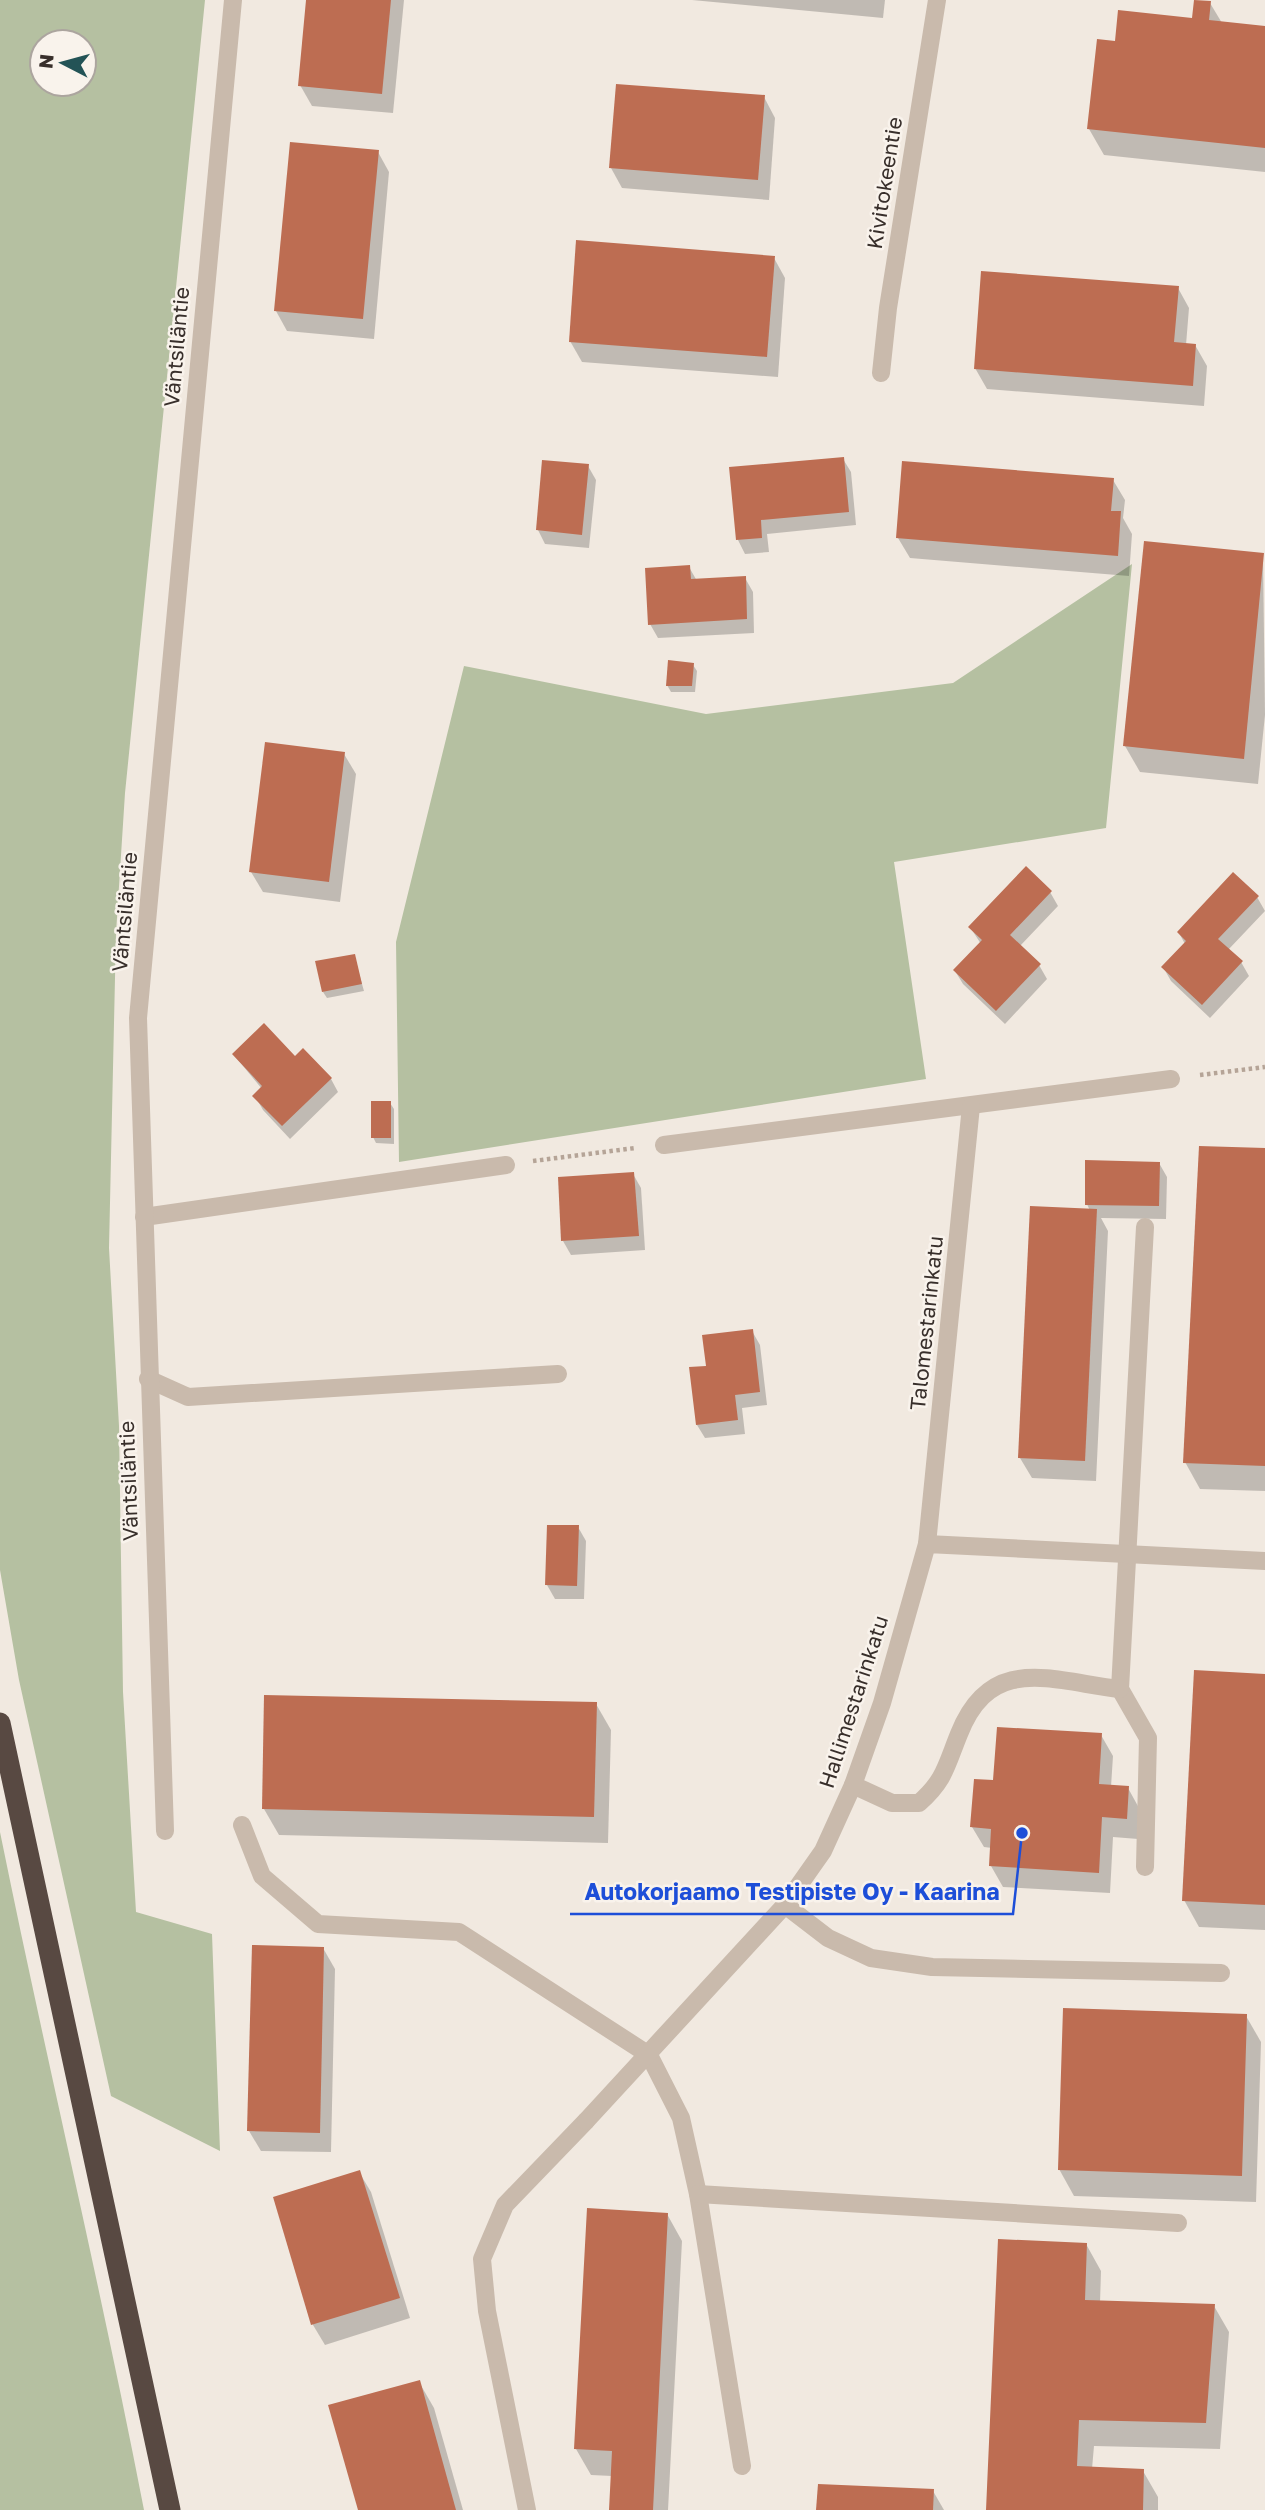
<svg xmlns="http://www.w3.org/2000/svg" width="1265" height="2510" viewBox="0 0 1265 2510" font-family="'Golos Text',sans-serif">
<rect width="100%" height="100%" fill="#f1e9e0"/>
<!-- green -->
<g fill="#b5c0a1" fill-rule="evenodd">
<path d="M 0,0 L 205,0 L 125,793 L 116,933 L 109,1248 L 119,1426 L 123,1692 L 136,1912 L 212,1934 L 220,2151 L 111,2096 L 19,1680 L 0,1570 ZM 42,42 L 84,42 L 84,84 L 42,84 Z"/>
<polygon points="1132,564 1106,828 894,862 926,1079 399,1162 396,942 464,666 706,714 953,683"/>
<path d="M 0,1832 C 46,2059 100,2283 144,2510 L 0,2510 Z"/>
</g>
<!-- shadow -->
<g fill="#0003">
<polygon points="308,0 404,0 393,113 312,106 300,85"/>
<polygon points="692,0 885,0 883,18"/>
<polygon points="1210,3 1222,23 1265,27 1265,172 1104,155 1089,129 1117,43 1193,20"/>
<polygon points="764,97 775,118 769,200 622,188 611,168"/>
<polygon points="378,152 389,172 374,339 287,331 276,311"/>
<polygon points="774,258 785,278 778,377 582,362 570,341"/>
<polygon points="1178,288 1189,308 1186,345 1195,345 1207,366 1204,406 987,389 975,368"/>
<polygon points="843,459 851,472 856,525 767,534 769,552 745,554 738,540 731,469"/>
<polygon points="588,466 596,480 589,548 545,544 538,530"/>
<polygon points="1113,480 1125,500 1123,518 1132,534 1129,576 910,558 898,538"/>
<polygon points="1263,555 1265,715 1258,784 1140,772 1125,746"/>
<polygon points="689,567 697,581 745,578 753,592 754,633 658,638 650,624"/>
<polygon points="693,665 697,671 695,692 671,692 667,685"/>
<polygon points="344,754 356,774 340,902 263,892 251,872"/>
<polygon points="1050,892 1058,906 1020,946 1039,965 1047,979 1005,1024 963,984 955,971 981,944 970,927"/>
<polygon points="1257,897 1265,911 1228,950 1241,962 1249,976 1210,1018 1171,981 1163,967 1185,944 1179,933"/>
<polygon points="354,956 364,991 327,998 323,992"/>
<polygon points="234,1055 295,1058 331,1079 338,1092 290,1139 263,1110 255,1096 262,1089"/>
<polygon points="390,1103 394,1109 394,1144 376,1143 373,1137"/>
<polygon points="1265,1150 1265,1491 1200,1489 1185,1462"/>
<polygon points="1159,1163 1167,1177 1166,1219 1101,1218 1108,1231 1096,1481 1032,1478 1020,1458 1090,1211 1087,1204"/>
<polygon points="633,1174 641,1188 645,1250 571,1255 563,1241"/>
<polygon points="752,1331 760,1345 767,1405 742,1408 745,1434 705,1438 697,1425 708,1367"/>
<polygon points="578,1527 586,1541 584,1599 555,1599 547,1585"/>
<polygon points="1265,1676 1265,1930 1199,1927 1184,1900"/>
<polygon points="596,1704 611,1730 608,1843 279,1835 264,1809"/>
<polygon points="1101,1735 1113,1756 1111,1787 1128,1788 1139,1808 1138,1839 1113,1837 1110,1893 1003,1887 991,1866 992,1848 984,1847 972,1827 995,1782"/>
<polygon points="323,1948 335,1969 331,2152 261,2151 249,2131"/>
<polygon points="1246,2016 1261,2042 1256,2202 1074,2196 1059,2169"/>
<polygon points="359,2172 371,2192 410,2318 325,2345 313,2325 275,2198"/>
<polygon points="667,2214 682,2241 668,2510 611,2510 612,2476 591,2475 576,2449"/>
<polygon points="1086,2244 1101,2271 1100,2303 1214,2306 1229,2332 1220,2449 1094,2446 1092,2469 1143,2471 1158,2497 1158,2510 988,2510"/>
<polygon points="419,2382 434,2408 463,2510 360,2510"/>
<polygon points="933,2491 944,2510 818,2510"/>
</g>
<!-- building -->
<g fill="#bd6d52">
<polygon points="306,0 391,0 382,94 298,86"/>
<polygon points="1194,0 1211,1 1209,20 1265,26 1265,148 1087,129 1097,39 1115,41 1118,10 1192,18"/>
<polygon points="616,84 765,95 758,180 609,168"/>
<polygon points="290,142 379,150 363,319 274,311"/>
<polygon points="576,240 775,256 767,357 569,342"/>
<polygon points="981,271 1179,286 1174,342 1196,344 1193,386 974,369"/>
<polygon points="844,457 849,512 761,520 762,538 736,540 729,467"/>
<polygon points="542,460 589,464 582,535 536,530"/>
<polygon points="902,461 1114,478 1111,511 1121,511 1118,556 896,538"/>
<polygon points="1144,541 1264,553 1244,759 1123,746"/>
<polygon points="690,565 691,579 746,576 747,619 648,625 645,568"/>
<polygon points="668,660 694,663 692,686 666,686"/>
<polygon points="265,742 345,752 329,882 249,872"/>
<polygon points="1026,866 1052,891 1010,935 1041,964 996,1011 953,970 982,940 968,927"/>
<polygon points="1233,872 1259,896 1218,939 1243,961 1202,1005 1161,967 1186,941 1177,932"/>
<polygon points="355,954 362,984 322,992 315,961"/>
<polygon points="264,1023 295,1056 303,1048 332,1078 282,1126 252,1096 262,1086 232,1054"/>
<rect x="371" y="1101" width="20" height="37"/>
<polygon points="1199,1146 1265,1148 1265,1466 1183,1463"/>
<polygon points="1085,1160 1160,1162 1159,1206 1085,1205"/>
<polygon points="634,1172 639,1236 561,1241 558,1177"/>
<polygon points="1030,1206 1097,1209 1085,1461 1018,1458"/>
<polygon points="753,1329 760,1392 735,1395 738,1420 696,1425 689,1367 706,1366 702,1335"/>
<polygon points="547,1525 579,1525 577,1586 545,1585"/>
<polygon points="1194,1670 1265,1674 1265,1905 1182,1901"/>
<polygon points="264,1695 597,1702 594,1817 262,1809"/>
<polygon points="997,1727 1102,1733 1099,1784 1129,1786 1127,1819 1102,1817 1099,1873 989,1866 991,1829 970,1827 974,1779 993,1780"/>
<polygon points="252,1945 324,1947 320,2133 247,2131"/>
<polygon points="1063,2008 1247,2014 1242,2176 1058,2170"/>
<polygon points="360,2170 400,2298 311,2325 273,2197"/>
<polygon points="587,2208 668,2213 653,2510 609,2510 612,2451 574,2449"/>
<polygon points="998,2239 1087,2243 1085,2300 1215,2304 1206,2423 1079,2420 1077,2466 1144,2469 1143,2510 986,2510"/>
<polygon points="420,2380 456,2510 358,2510 328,2405"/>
<polygon points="818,2484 934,2489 933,2510 816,2510"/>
</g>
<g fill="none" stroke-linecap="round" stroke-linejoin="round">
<!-- path -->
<g stroke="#b5a497" stroke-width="4.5" stroke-dasharray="3.5 3.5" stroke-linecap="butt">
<polyline points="1200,1075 1265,1067"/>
<polyline points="533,1161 635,1148"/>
</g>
<!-- service -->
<g stroke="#c9baac" stroke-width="18">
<polyline points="1145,1227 1120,1689 1148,1738 1145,1867"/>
<polyline points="148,1379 188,1397 558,1374"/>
<path d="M 853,1785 L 892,1803 L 919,1803 C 945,1780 946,1766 959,1734 C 991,1653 1051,1681 1120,1689"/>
<polyline points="242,1825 262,1876 318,1924 459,1932 649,2055 681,2118 698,2194 742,2466"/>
<polyline points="785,1905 828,1938 871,1958 932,1967 1221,1973"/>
<polyline points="698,2194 1178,2223"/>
<polyline points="527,2510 487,2311 482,2259 505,2205 586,2121"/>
</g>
<!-- minor -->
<g stroke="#c9baac" stroke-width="18">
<polyline points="881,373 888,308 937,0"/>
<polyline points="664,1145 1171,1079"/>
<polyline points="144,1217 506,1165"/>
<polyline points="927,1544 971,1106"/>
<polyline points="165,1831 138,1018 233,0"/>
<polyline points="586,2121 785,1905 823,1851 853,1785 882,1703 927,1544 1265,1561"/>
</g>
<!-- motorway -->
<polyline stroke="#584942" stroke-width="21" points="0,1723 170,2510"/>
</g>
<g text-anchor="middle" stroke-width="5" stroke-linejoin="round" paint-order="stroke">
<!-- street labels -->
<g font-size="21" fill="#382f2b" stroke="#f9f3ec">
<text transform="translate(885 183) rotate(-81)" y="7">Kivitokeentie</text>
<text transform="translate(177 347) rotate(-85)" y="7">Väntsiläntie</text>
<text transform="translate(125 912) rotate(-85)" y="7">Väntsiläntie</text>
<text transform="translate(927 1323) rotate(-84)" y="7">Talomestarinkatu</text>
<text transform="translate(129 1481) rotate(-92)" y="7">Väntsiläntie</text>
<text transform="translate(854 1702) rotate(-72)" y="7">Hallimestarinkatu</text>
</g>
</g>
<!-- callouts -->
<path fill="none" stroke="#1d4ed8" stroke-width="2.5" d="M1022 1833L1013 1914H570"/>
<circle fill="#1d4ed8" stroke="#f9f3ec" stroke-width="2.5" cx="1022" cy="1833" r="7"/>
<g font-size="23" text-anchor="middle" font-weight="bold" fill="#1d4ed8" stroke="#f9f3ec" stroke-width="5" stroke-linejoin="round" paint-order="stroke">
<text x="792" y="1900">Autokorjaamo Testipiste Oy - Kaarina</text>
</g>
<!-- north arrow -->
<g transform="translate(63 63) rotate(276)"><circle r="33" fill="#f9f3ec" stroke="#aca59f" stroke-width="2"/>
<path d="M0-5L12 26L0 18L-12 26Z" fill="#235356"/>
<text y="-10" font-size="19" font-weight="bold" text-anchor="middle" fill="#382f2b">N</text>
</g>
</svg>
